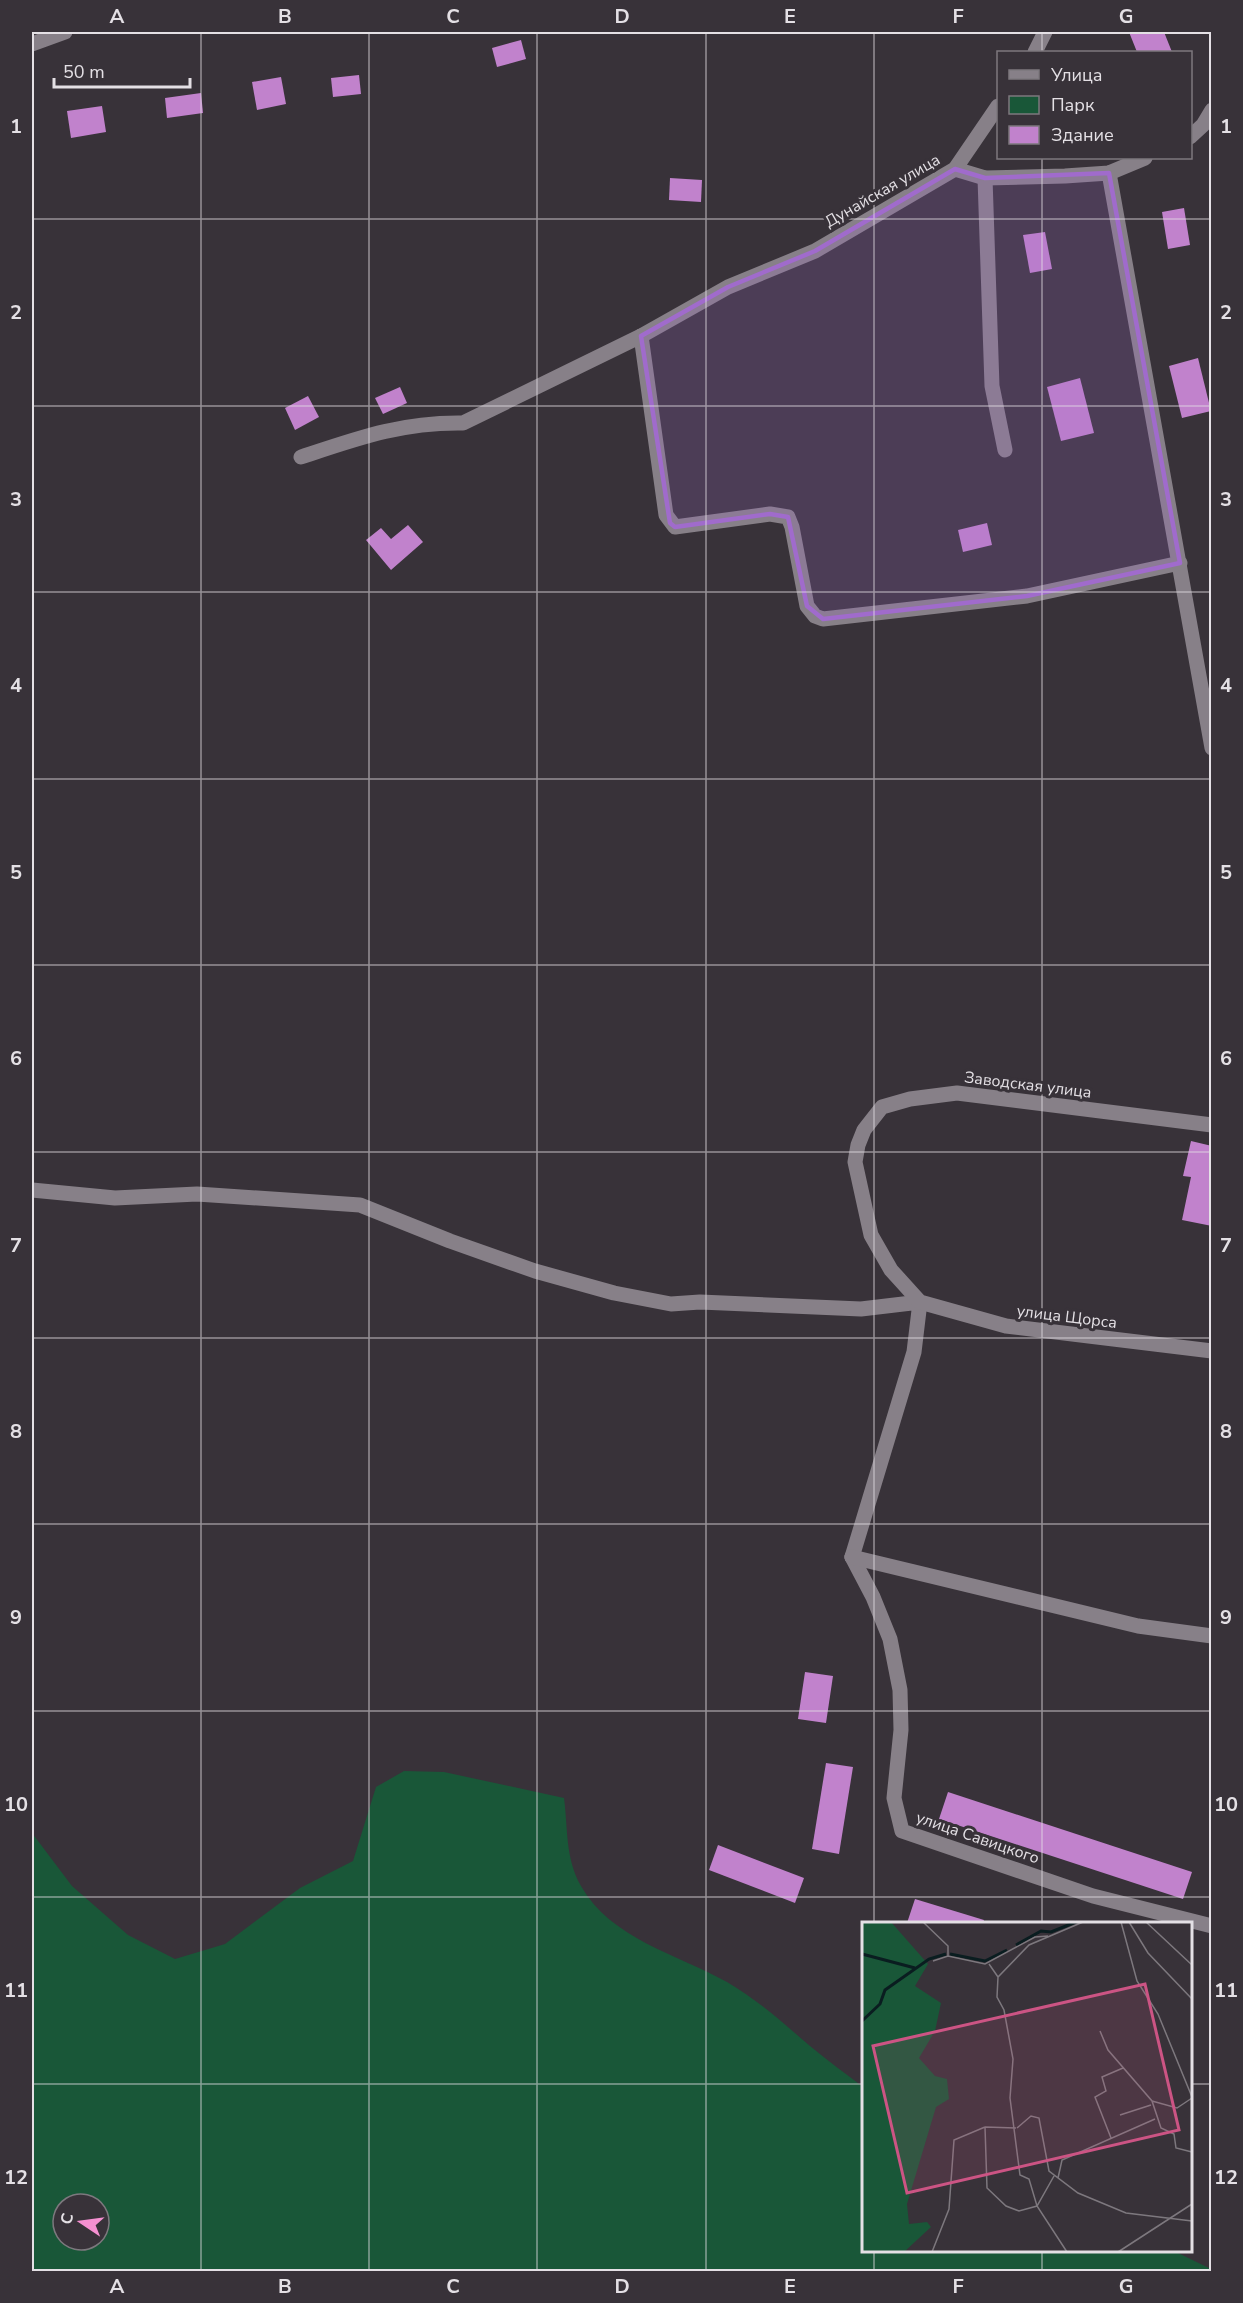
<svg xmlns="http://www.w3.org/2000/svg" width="1243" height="2303" viewBox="0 0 1243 2303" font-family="'Nunito Sans',sans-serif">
<rect width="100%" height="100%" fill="#383239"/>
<!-- green -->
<path fill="#195738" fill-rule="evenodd" d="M 404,1771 L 444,1772 L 564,1798 C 568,1828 565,1858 581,1886 C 611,1939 677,1954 727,1982 C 758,2000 783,2023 810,2046 C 827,2060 846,2074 863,2087 L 864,2250 L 1174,2251 L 1211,2269 L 1211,2271 L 32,2271 L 32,1833 L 72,1886 L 128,1935 L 175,1959 L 225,1944 L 300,1888 L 353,1861 L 376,1787 ZM 63,2204 L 99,2204 L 99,2240 L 63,2240 Z"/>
<!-- building -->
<g fill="#c182cc">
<polygon points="1129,32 1164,32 1172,52 1137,52"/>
<polygon points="521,40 526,59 497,67 492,48"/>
<polygon points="359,75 361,94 333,97 331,78"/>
<polygon points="281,77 286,104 257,110 252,82"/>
<polygon points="201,93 203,113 167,118 165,98"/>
<polygon points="102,106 106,132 71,138 67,111"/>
<polygon points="670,178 702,180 701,202 669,200"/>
<polygon points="1184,208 1190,245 1168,249 1162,212"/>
<polygon points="1045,232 1052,269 1030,273 1023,235"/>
<polygon points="1198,358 1211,411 1182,418 1169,366"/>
<polygon points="1080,378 1094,433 1061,441 1047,387"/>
<polygon points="400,387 407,403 383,414 375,398"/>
<polygon points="308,396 319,417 295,430 285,408"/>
<polygon points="987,523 992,545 963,552 958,530"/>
<polygon points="408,525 423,542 391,570 366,540 381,528 391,539"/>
<polygon points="1191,1141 1212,1146 1212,1226 1182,1220 1191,1177 1183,1176"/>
<polygon points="805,1672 833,1676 826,1723 798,1719"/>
<polygon points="826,1763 853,1767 839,1854 812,1849"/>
<polygon points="948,1792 1192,1872 1183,1899 939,1819"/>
<polygon points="718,1845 804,1878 795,1903 709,1870"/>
<polygon points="915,1899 984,1920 983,1923 907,1923"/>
</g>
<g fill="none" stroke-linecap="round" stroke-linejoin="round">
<!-- street -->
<g stroke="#878088" stroke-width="15">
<polyline points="1035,52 1045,32"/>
<polyline points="1190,137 1203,125 1212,110"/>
<polyline points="955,169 985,178 1065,176 1109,173 1145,158"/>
<polyline points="1109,173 1212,748"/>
<polyline points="985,178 992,386 1005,450"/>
<polyline points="641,336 666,515 675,527 770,514 788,517 792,527 807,606 815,616 823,619 1027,596 1180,563"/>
<path d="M 301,457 C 358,438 402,422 463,423 L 641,336 L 728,287 L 815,251 L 955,169 L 998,106"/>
<polyline points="32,1190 115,1198 197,1194 360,1205 450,1241 535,1271 614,1293 671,1304 700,1302 861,1309 920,1302 914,1352 852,1557"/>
<polyline points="852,1557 873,1597 890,1639 900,1690 901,1730 894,1798 902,1831 1093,1896 1212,1926"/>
<polyline points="852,1557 1138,1626 1212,1636"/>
</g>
<!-- secondary -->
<g stroke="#878088" stroke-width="15">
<polyline points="32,44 65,32"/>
<polyline points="1212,1125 957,1093 910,1099 882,1107 864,1130 858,1145 855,1162 871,1235 891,1270 920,1302 1006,1326 1212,1351"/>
</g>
</g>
<!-- marked area -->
<path fill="#a06bcc" fill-opacity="0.2" stroke="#a06bcc" stroke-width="4.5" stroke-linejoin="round" d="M 955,169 L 985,178 L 1109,173 L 1180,563 L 1027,596 L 823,619 L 807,606 L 788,517 L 770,514 L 675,527 L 670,523 L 641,336 L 728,287 L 815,251 Z"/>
<!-- grid -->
<path fill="none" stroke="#e4e0e5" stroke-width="1.5" stroke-opacity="0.55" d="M 201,32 L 201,2272M 369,32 L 369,2272M 537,32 L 537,2272M 706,32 L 706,2272M 874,32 L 874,1924M 1042,32 L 1042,52M 1042,158 L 1042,1924M 32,219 L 1212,219M 32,406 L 1212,406M 32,592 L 1212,592M 32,779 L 1212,779M 32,965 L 1212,965M 32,1152 L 1212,1152M 32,1338 L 1212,1338M 32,1524 L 1212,1524M 32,1711 L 1212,1711M 32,1897 L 1212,1897M 32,2084 L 864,2084M 1190,2084 L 1212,2084M 874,2250 L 874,2272M 1042,2250 L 1042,2272"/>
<g text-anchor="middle" stroke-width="6" stroke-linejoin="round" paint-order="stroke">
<!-- street labels -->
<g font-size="16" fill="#e4e0e5" stroke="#383239">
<text transform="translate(882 190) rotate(-30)" y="6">Дунайская улица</text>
<text transform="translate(1028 1084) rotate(7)" y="6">Заводская улица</text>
<text transform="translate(1067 1316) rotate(7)" y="6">улица Щорса</text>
<text transform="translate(978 1837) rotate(19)" y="6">улица Савицкого</text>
</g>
</g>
<!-- overview -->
<g transform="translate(862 1922)">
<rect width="330" height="330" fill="#383239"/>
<path d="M 0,0 L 29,0 L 66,42 L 53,64 L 79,81 L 73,109 L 57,136 L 73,154 L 85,157 L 87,177 L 74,185 L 45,282 L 47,302 L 65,300 L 69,305 L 42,330 L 0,330 Z" fill="#195738"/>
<path fill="none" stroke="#0a1d20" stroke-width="3" d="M 154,23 L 179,9 L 189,10 L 214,0M 0,32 L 53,46M 88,32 L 123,39 L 145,28M 0,99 L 18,82 L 23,68 L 67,37 L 84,32"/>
<path fill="none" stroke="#7d787e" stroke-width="1.5" d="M 61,0 L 86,24 L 86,34M 259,0 L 275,59 L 296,92 L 330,175M 267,0 L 286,31 L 330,77M 284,0 L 330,43M 71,39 L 86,34 L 123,42 L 173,15 L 186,14M 127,42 L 136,55 L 167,23 L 221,0M 136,55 L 135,75 L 142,88 L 151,137 L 148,176 L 158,253 L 167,257 L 175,284 L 205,330M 238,109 L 246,128 L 290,179 L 299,206 L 312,212 L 314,226 L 330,230M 290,179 L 315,186 L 330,176M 258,193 L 289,183M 123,205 L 125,266 L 144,284 L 157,289 L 175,284 L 192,254M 123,205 L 154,206M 155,206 L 169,194 L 177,196 L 187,249 L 216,271 L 264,291 L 330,299M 249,216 L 233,175 L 244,169 L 240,155 L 261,146M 196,256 L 200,238 L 293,197M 70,330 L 87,287 L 92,218 L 123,205M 256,330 L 330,282"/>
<path fill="#cc5484" fill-opacity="0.15" stroke="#cc5484" stroke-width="3" d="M 283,62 L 317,208 L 45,271 L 11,124 Z"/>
<rect width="330" height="330" fill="none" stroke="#e4e0e5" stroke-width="3"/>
</g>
<!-- border -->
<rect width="1243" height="2303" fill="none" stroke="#383239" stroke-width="66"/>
<!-- legend -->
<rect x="997" y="51" width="195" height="108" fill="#383239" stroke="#7d787e" stroke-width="1.5"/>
<rect x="1009" y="70" width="30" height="9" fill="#878088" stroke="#7d787e" stroke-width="1.5"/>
<text x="1051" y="81" font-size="18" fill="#e4e0e5">Улица</text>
<rect x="1009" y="96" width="30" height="18" fill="#195738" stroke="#7d787e" stroke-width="1.5"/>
<text x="1051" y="111" font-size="18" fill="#e4e0e5">Парк</text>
<rect x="1009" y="126" width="30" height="18" fill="#c182cc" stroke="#7d787e" stroke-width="1.5"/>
<text x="1051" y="141" font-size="18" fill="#e4e0e5">Здание</text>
<!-- north arrow -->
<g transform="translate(81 2222) rotate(283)"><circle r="28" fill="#383239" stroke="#7d787e" stroke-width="1.5"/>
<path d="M0-4.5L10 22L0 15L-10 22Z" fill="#f590d1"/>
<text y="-9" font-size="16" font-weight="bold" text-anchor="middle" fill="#e4e0e5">С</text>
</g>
<!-- scale -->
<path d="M54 78v9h136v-9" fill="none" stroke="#e4e0e5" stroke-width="3"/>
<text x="63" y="78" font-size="18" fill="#e4e0e5" stroke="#383239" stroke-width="4.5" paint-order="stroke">50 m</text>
<rect x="33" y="33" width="1177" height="2237" fill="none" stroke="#e4e0e5" stroke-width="2"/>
<g font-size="20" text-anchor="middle" font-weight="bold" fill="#e4e0e5">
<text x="117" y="23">A</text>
<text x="285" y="23">B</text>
<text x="453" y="23">C</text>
<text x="622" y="23">D</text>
<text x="790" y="23">E</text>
<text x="958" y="23">F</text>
<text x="1126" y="23">G</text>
<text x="16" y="133">1</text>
<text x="1226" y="133">1</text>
<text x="16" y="319">2</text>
<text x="1226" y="319">2</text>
<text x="16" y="506">3</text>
<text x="1226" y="506">3</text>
<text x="16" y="692">4</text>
<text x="1226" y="692">4</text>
<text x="16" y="879">5</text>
<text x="1226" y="879">5</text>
<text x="16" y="1065">6</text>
<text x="1226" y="1065">6</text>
<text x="16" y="1252">7</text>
<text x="1226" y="1252">7</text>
<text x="16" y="1438">8</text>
<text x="1226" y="1438">8</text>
<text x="16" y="1624">9</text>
<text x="1226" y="1624">9</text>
<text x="16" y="1811">10</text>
<text x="1226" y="1811">10</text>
<text x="16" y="1997">11</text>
<text x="1226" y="1997">11</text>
<text x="16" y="2184">12</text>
<text x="1226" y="2184">12</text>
<text x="117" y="2293">A</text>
<text x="285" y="2293">B</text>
<text x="453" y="2293">C</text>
<text x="622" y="2293">D</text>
<text x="790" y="2293">E</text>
<text x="958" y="2293">F</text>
<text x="1126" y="2293">G</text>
</g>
</svg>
